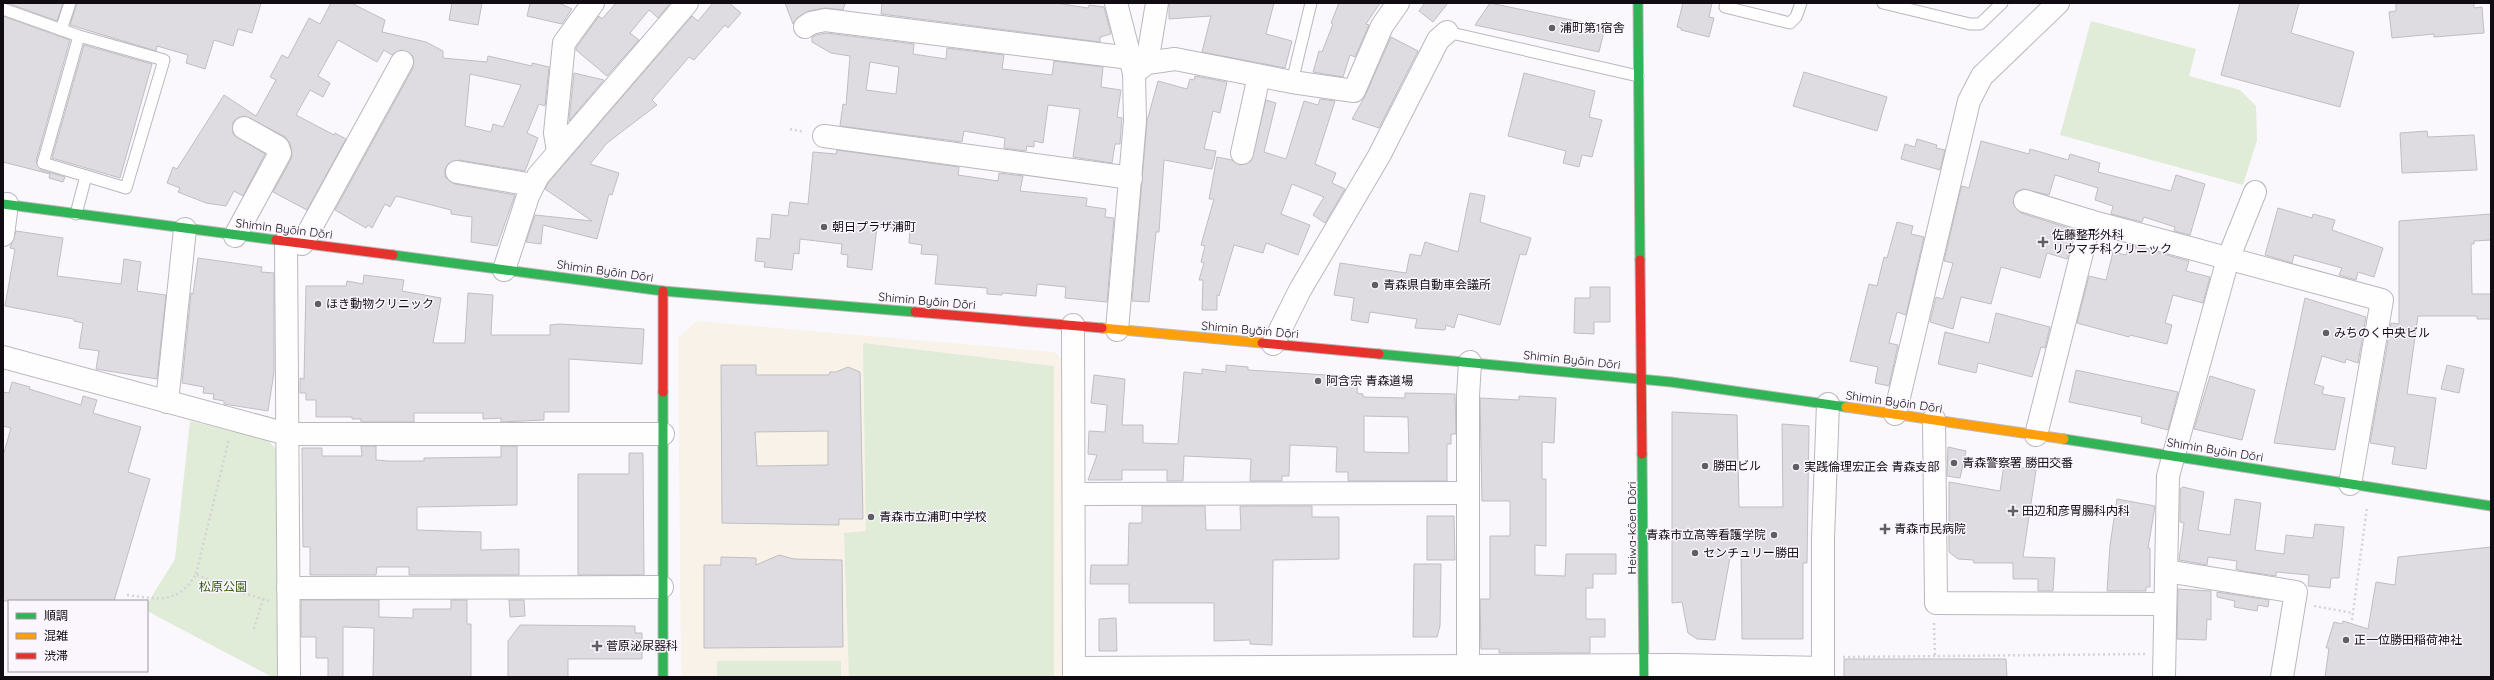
<svg xmlns="http://www.w3.org/2000/svg" width="2494" height="680" viewBox="0 0 2494 680" font-family="Quicksand,'Noto Sans JP',sans-serif">
<rect width="100%" height="100%" fill="#faf8fc"/>
<!-- education -->
<polygon fill="#f8f2e8" points="697,321 1054,352 1061,358 1063,677 681,677 678,338"/>
<!-- green -->
<g fill="#e0ebd8">
<polygon points="2091,21 2196,49 2189,76 2240,90 2256,106 2257,140 2243,185 2060,135"/>
<polygon points="863,343 1054,366 1054,677 849,677 844,533 866,531"/>
<polygon points="190,421 268,440 276,449 278,677 272,677 147,611 147,604 175,559"/>
<rect x="717" y="661" width="124" height="16"/>
</g>
<!-- building -->
<g fill="#dfdce1" stroke="#c1bec3" fill-rule="evenodd">
<polygon points="7,3 63,3 57,21"/>
<polygon points="77,3 261,3 252,33 238,29 233,46 214,40 205,69 186,63 188,55 157,46 156,51 70,25"/>
<path d="M 331,3 L 351,3 L 385,20 L 382,32 L 426,42 L 443,51 L 443,58 L 487,62 L 488,56 L 532,66 L 532,63 L 549,67 L 545,106 L 539,104 L 527,133 L 538,138 L 525,171 L 459,160 L 448,164 L 445,170 L 445,177 L 455,184 L 515,195 L 497,246 L 471,242 L 472,217 L 451,214 L 451,210 L 396,196 L 390,207 L 385,204 L 372,228 L 368,225 L 366,228 L 335,210 L 413,68 L 413,56 L 402,50 L 392,55 L 384,50 L 377,62 L 338,40 L 318,76 L 330,83 L 323,97 L 310,90 L 296,115 L 334,135 L 335,133 L 346,139 L 307,210 L 273,192 L 291,159 L 292,154 L 290,143 L 284,136 L 244,116 L 233,122 L 233,134 L 265,154 L 243,196 L 234,191 L 226,206 L 206,203 L 178,192 L 180,188 L 167,183 L 173,167 L 177,169 L 224,95 L 256,116 L 276,80 L 270,77 L 282,55 L 288,58 L 309,18 L 320,24 ZM 470,74 L 521,85 L 503,127 L 493,124 L 491,132 L 465,126 Z"/>
<polygon points="452,3 482,3 478,25 449,20"/>
<polygon points="530,3 559,3 572,9 562,24 527,16"/>
<polygon points="616,3 670,3 658,18 649,10 630,33 639,40 607,76 576,50 576,48 599,16 602,19"/>
<polygon points="713,3 729,3 741,13 728,28 725,25 694,60 689,57 652,100 657,105 607,143 590,164 619,173 612,195 609,194 597,239 543,225 541,244 526,242 535,215 592,221 545,189 548,183 692,16 698,21"/>
<polygon points="785,3 845,3 845,4 843,10 826,8 808,11 798,17 793,24"/>
<polygon points="882,3 1056,3 1088,8 1089,5 1104,7 1111,34 1100,37 1100,42 881,14"/>
<polygon points="1169,3 1274,3 1266,34 1292,41 1285,68 1202,52 1211,16 1169,19"/>
<polygon points="1339,3 1380,3 1366,24 1369,25 1355,57 1350,55 1343,77 1313,72 1319,51 1322,52 1333,24 1331,23"/>
<polygon points="1425,3 1448,3 1433,22 1419,11"/>
<polygon points="1490,3 1605,27 1599,52 1475,25"/>
<polygon points="1683,3 1712,3 1709,17 1714,18 1709,37 1681,30 1681,28 1677,27"/>
<polygon points="2240,3 2299,3 2291,33 2354,52 2340,107 2221,75"/>
<polygon points="2396,3 2474,3 2474,8 2482,7 2484,33 2434,37 2434,34 2392,38 2389,12 2396,11"/>
<polygon points="3,16 70,40 36,161 41,170 65,177 63,182 49,178 50,174 3,162"/>
<path d="M 826,33 L 914,44 L 913,54 L 946,59 L 947,48 L 1004,55 L 1002,69 L 1052,75 L 1054,61 L 1103,67 L 1101,87 L 1121,90 L 1117,117 L 1122,118 L 1120,144 L 1115,144 L 1112,163 L 1073,157 L 1080,109 L 1048,105 L 1043,143 L 1034,141 L 1034,147 L 1027,146 L 1026,151 L 1004,148 L 1005,138 L 964,131 L 962,142 L 840,126 L 843,104 L 846,105 L 850,56 L 831,53 L 812,42 L 812,37 L 816,35 ZM 870,62 L 899,67 L 896,94 L 866,90 Z"/>
<polygon points="1391,37 1418,51 1379,128 1352,119 1365,96"/>
<polygon points="84,45 152,64 120,178 52,158"/>
<polygon points="1804,72 1887,97 1877,131 1793,106"/>
<polygon points="574,73 604,80 569,121"/>
<polygon points="1524,73 1595,91 1589,117 1602,120 1592,157 1582,155 1579,167 1563,163 1566,151 1508,136"/>
<polygon points="1195,76 1227,82 1220,113 1213,111 1204,149 1216,151 1212,169 1164,160 1159,232 1156,232 1149,302 1132,301 1147,121 1158,81 1187,89 1190,79 1194,80"/>
<polygon points="1320,99 1335,101 1315,164 1336,173 1332,183 1345,189 1325,223 1313,215 1324,197 1292,184 1281,214 1310,225 1298,255 1266,243 1263,253 1234,245 1219,296 1217,295 1217,310 1202,310 1203,280 1199,280 1204,263 1201,262 1205,246 1201,245 1214,199 1209,199 1217,157 1232,160 1240,165 1251,161 1266,100 1276,103 1264,152 1286,159 1304,101 1318,105"/>
<polygon points="2427,131 2428,137 2474,135 2477,170 2402,173 2400,133"/>
<polygon points="1917,139 1937,145 1936,148 1945,150 1940,170 1901,159 1905,144 1915,147"/>
<polygon points="1981,141 2029,154 2030,149 2068,160 2070,154 2100,163 2098,172 2171,191 2176,175 2205,184 2190,235 2174,231 2175,227 2144,217 2142,222 2111,214 2113,206 2095,200 2098,188 2055,175 2049,195 2023,189 2016,192 2013,203 2021,213 2075,230 2067,259 2047,253 2040,278 2001,267 1991,304 1961,297 1953,329 1930,322 1936,297 1943,299 1953,263 1944,261 1960,192 1962,186 1969,188"/>
<polygon points="837,150 959,167 958,175 998,181 999,173 1023,176 1020,191 1087,198 1086,206 1106,209 1105,217 1114,218 1107,302 1065,298 1066,287 1037,284 1036,296 1002,293 1002,295 987,294 987,288 935,284 938,255 921,254 922,245 909,243 910,230 877,227 872,270 847,267 848,255 841,254 842,244 800,239 799,254 794,253 792,270 764,267 765,262 755,261 757,238 770,239 772,214 788,216 790,202 808,204 813,152 836,154"/>
<polygon points="1470,193 1485,196 1480,222 1531,238 1526,255 1520,254 1500,325 1458,314 1454,328 1446,325 1445,330 1415,328 1417,319 1370,312 1368,323 1351,320 1354,298 1334,295 1340,263 1406,273 1410,254 1421,256 1425,242 1458,252"/>
<polygon points="2278,208 2312,218 2313,214 2335,220 2332,230 2383,248 2374,277 2358,272 2356,280 2339,275 2342,268 2294,255 2292,263 2265,255"/>
<polygon points="2491,214 2491,240 2474,241 2474,244 2471,244 2472,294 2491,294 2491,319 2477,319 2477,316 2418,316 2407,394 2436,398 2426,469 2392,464 2395,447 2370,443 2391,323 2399,324 2399,221"/>
<polygon points="1897,222 1913,226 1911,234 1924,237 1906,315 1897,312 1889,343 1898,345 1889,386 1875,383 1878,367 1850,361 1869,284 1877,286 1884,257 1887,258"/>
<polygon points="16,231 63,238 57,276 121,284 124,259 141,262 137,291 166,295 157,379 96,369 99,351 79,348 83,323 74,321 74,319 5,306 15,249 10,248"/>
<polygon points="2129,245 2189,261 2186,271 2210,277 2203,303 2173,295 2165,323 2172,325 2167,344 2130,335 2129,337 2077,323 2089,276 2106,280 2113,252 2126,255"/>
<polygon points="198,258 262,267 261,272 274,273 274,372 268,411 224,404 224,401 213,399 214,394 203,393 204,387 182,383 191,293 193,294"/>
<polygon points="364,275 404,280 402,291 441,298 433,343 465,343 468,293 493,295 491,335 550,335 550,325 559,324 644,329 642,364 569,359 569,412 544,412 544,420 501,422 501,418 483,419 483,413 414,413 414,422 361,422 361,419 352,419 352,417 316,417 316,400 306,400 306,393 300,393 300,378 304,379 306,286 346,286 347,281 363,284"/>
<polygon points="1590,287 1610,287 1610,322 1594,322 1594,334 1574,333 1575,298 1590,298"/>
<polygon points="2305,298 2366,317 2358,363 2346,359 2345,363 2322,356 2314,384 2324,387 2322,394 2345,398 2335,450 2274,443"/>
<polygon points="1996,313 2050,327 2045,348 2041,347 2032,377 1978,363 1976,373 1938,364 1945,332 1989,343"/>
<path d="M 721,365 L 756,365 L 756,375 L 829,375 L 830,372 L 836,372 L 848,367 L 860,372 L 863,519 L 839,519 L 839,525 L 722,523 ZM 828,431 L 828,465 L 757,466 L 755,432 Z"/>
<path d="M 1226,365 L 1248,367 L 1248,370 L 1358,377 L 1357,393 L 1363,394 L 1363,397 L 1405,398 L 1405,393 L 1455,394 L 1456,434 L 1451,434 L 1451,444 L 1447,444 L 1447,481 L 1348,481 L 1348,472 L 1336,472 L 1337,447 L 1290,445 L 1289,476 L 1282,476 L 1282,481 L 1250,481 L 1251,459 L 1184,456 L 1183,481 L 1167,481 L 1167,470 L 1122,470 L 1122,480 L 1088,480 L 1097,455 L 1088,454 L 1089,431 L 1105,432 L 1107,405 L 1091,403 L 1094,375 L 1125,379 L 1122,425 L 1143,425 L 1143,443 L 1178,444 L 1184,372 L 1202,374 L 1202,369 L 1226,372 ZM 1364,416 L 1408,417 L 1409,453 L 1364,452 Z"/>
<polygon points="2447,365 2464,369 2459,393 2441,389"/>
<polygon points="2076,370 2178,392 2168,430 2141,423 2142,417 2069,402"/>
<polygon points="2210,376 2255,390 2242,440 2194,429"/>
<polygon points="12,382 30,387 29,389 81,405 83,396 97,400 93,413 141,427 128,472 150,479 114,601 3,601 3,456 11,428 3,426 3,392 9,393"/>
<polygon points="1519,396 1556,398 1554,443 1542,442 1542,479 1546,479 1546,546 1535,545 1535,575 1565,576 1566,554 1616,554 1616,574 1593,574 1593,588 1586,588 1586,619 1605,619 1605,637 1590,637 1590,653 1499,653 1499,649 1481,649 1480,599 1490,599 1490,536 1510,536 1510,501 1482,501 1480,398 1519,400"/>
<polygon points="1672,412 1737,415 1739,507 1783,507 1782,424 1809,426 1807,563 1803,563 1803,639 1742,639 1741,553 1731,552 1715,640 1697,639 1688,633 1682,602 1672,603"/>
<polygon points="361,446 376,446 376,460 388,461 424,461 424,458 501,457 501,446 517,446 517,505 417,507 417,530 481,532 481,550 519,549 519,575 409,575 409,567 377,567 376,575 310,575 310,547 303,547 302,448 322,448 322,456 362,456"/>
<polygon points="1948,447 1966,451 1960,478 1947,476"/>
<polygon points="629,453 643,453 644,575 578,575 578,474 629,474"/>
<polygon points="2004,465 2036,470 2023,557 2055,558 2053,591 2038,591 2038,579 2013,579 2013,563 1974,563 1973,560 1958,559 1949,552 1949,482 2000,491"/>
<polygon points="2183,487 2204,492 2198,530 2230,535 2235,499 2261,503 2255,550 2284,554 2286,535 2313,538 2315,524 2344,527 2339,578 2331,578 2330,588 2308,586 2309,575 2276,572 2276,576 2242,571 2236,569 2237,561 2208,557 2207,565 2179,560 2184,523 2180,522 2180,489"/>
<polygon points="2117,499 2155,506 2148,548 2150,548 2150,587 2146,587 2146,591 2107,591 2110,545"/>
<polygon points="1142,506 1205,506 1206,530 1241,530 1240,506 1312,506 1312,517 1339,517 1339,559 1273,560 1272,645 1250,644 1250,640 1214,641 1214,603 1129,603 1129,584 1090,584 1091,565 1128,565 1129,523 1142,523"/>
<polygon points="1427,516 1454,516 1455,560 1427,560"/>
<polygon points="2491,547 2491,677 2325,677 2329,648 2326,648 2334,622 2342,624 2343,621 2368,629 2376,582 2395,585 2398,557"/>
<polygon points="779,555 794,559 842,560 843,647 704,648 704,565 721,565 721,557 756,558 756,565"/>
<polygon points="1414,564 1441,564 1440,626 1437,637 1413,637"/>
<polygon points="2178,589 2211,591 2211,620 2207,619 2206,640 2177,639"/>
<polygon points="2217,592 2269,600 2268,607 2258,605 2257,611 2234,607 2235,601 2217,597"/>
<polygon points="301,600 379,600 379,617 413,618 413,609 451,609 451,600 467,600 467,624 471,624 471,677 373,677 374,628 343,627 343,677 328,677 328,658 316,658 316,637 301,637"/>
<polygon points="509,600 524,600 525,616 510,617"/>
<polygon points="1116,618 1117,651 1099,651 1099,619"/>
<polygon points="520,625 635,626 635,633 642,633 642,659 568,659 568,677 508,677 508,641"/>
<polygon points="1844,659 2006,659 2007,677 1844,677"/>
</g>
<g fill="none" stroke-linecap="round" stroke-linejoin="round">
<defs>
<g id="lane">
<polyline points="1883,3 1970,24 1980,24 2002,3"/>
<polyline points="1725,7 1790,23 1796,17 1801,3"/>
<polyline points="3,9 79,36 164,60 126,188 43,163 79,36"/>
<polyline points="61,30 70,3"/>
<polyline points="1447,32 1638,76"/>
<polyline points="1292,82 1311,3"/>
<polyline points="76,214 86,176"/>
</g>
<g id="street">
<polyline points="1116,3 1134,73 1135,121 1117,330"/>
<polyline points="805,27 811,23 825,20 1130,58"/>
<polyline points="1147,63 1157,3"/>
<polyline points="1134,73 1147,63 1175,59 1292,82 1354,91 1382,26 1398,3"/>
<polyline points="824,136 1131,178"/>
<polyline points="558,151 555,133 564,43 593,3"/>
<polyline points="1242,153 1259,76"/>
<polyline points="457,172 533,185"/>
<polyline points="2025,201 2090,221 2382,300 2350,484"/>
<polyline points="3,235 7,204"/>
<polyline points="235,236 280,153 278,147 244,128"/>
<polyline points="286,241 289,677"/>
<polyline points="302,244 402,62"/>
<polyline points="504,270 528,196 538,176 687,3"/>
<polyline points="1073,325 1074,677"/>
<polyline points="1273,344 1300,290 1379,156 1438,40 1447,32"/>
<polyline points="3,357 287,434 663,434"/>
<polyline points="167,402 185,229"/>
<polyline points="1895,414 1969,101 1982,76 2058,3"/>
<polyline points="1934,419 1936,603 2165,604"/>
<polyline points="2036,435 2090,221"/>
<polyline points="1074,494 1467,493"/>
<polyline points="2166,571 2296,592 2282,677"/>
<polyline points="288,588 662,587"/>
<polyline points="1074,668 1675,665 1823,668"/>
<polyline points="1468,677 1468,396 1470,362"/>
<polyline points="1823,677 1823,538 1828,404"/>
<polyline points="2164,677 2168,476 2228,259 2255,192"/>
</g>
<g id="fast">
<polyline points="1638,3 1640,260"/>
<polyline points="3,204 276,240"/>
<polyline points="393,255 663,291 915,312"/>
<polyline points="1379,354 1671,382 1846,407"/>
<polyline points="663,392 663,677"/>
<polyline points="2064,439 2491,506"/>
<polyline points="1642,454 1644,677"/>
</g>
<g id="slow">
<polyline points="1102,328 1262,343"/>
<polyline points="1846,407 2064,439"/>
</g>
<g id="jam">
<polyline points="276,240 393,255"/>
<polyline points="1640,260 1642,454"/>
<polyline points="663,291 663,392"/>
<polyline points="915,312 1102,328"/>
<polyline points="1262,343 1379,354"/>
</g>
</defs>
<!-- lane casing -->
<use href="#lane" stroke="#bbb8bd" stroke-width="13"/>
<!-- street casing -->
<use href="#street" stroke="#bbb8bd" stroke-width="24"/>
<!-- fast casing -->
<use href="#fast" stroke="#bbb8bd" stroke-width="11"/>
<!-- slow casing -->
<use href="#slow" stroke="#bbb8bd" stroke-width="11"/>
<!-- jam casing -->
<use href="#jam" stroke="#bbb8bd" stroke-width="11"/>
<!-- path -->
<g stroke="#d5d3d5" stroke-width="2.5" stroke-dasharray="2 3" stroke-linecap="butt">
<polyline points="790,129 804,132"/>
<polyline points="196,574 229,439"/>
<path d="M 127,595 C 158,599 178,605 196,574 L 230,589 L 269,601"/>
<polyline points="2314,606 2353,613"/>
<polyline points="2352,620 2367,507"/>
<polyline points="1934,623 1935,657"/>
<polyline points="254,629 263,599"/>
<polyline points="1843,657 2146,654"/>
</g>
<!-- lane -->
<use href="#lane" stroke="#fefeff" stroke-width="11"/>
<!-- street -->
<use href="#street" stroke="#fefeff" stroke-width="22"/>
<!-- fast -->
<use href="#fast" stroke="#30b455" stroke-width="9"/>
<!-- slow -->
<use href="#slow" stroke="#ff9f0a" stroke-width="9"/>
<!-- jam -->
<use href="#jam" stroke="#e5322d" stroke-width="9"/>
</g>
<!-- markers -->
<g fill="#625f64" stroke="#fbf6fe" stroke-width="1.5">
<circle cx="1552" cy="28" r="4"/>
<circle cx="824" cy="227" r="4"/>
<path d="M2041 236h4v4h4v4h-4v4h-4v-4h-4v-4h4z"/>
<circle cx="1375" cy="285" r="4"/>
<circle cx="318" cy="304" r="4"/>
<circle cx="2326" cy="333" r="4"/>
<circle cx="1318" cy="381" r="4"/>
<circle cx="1954" cy="463" r="4"/>
<circle cx="1705" cy="466" r="4"/>
<circle cx="1796" cy="467" r="4"/>
<path d="M2011 505h4v4h4v4h-4v4h-4v-4h-4v-4h4z"/>
<circle cx="871" cy="517" r="4"/>
<path d="M1883 523h4v4h4v4h-4v4h-4v-4h-4v-4h4z"/>
<circle cx="1774" cy="535" r="4"/>
<circle cx="1695" cy="553" r="4"/>
<circle cx="2346" cy="640" r="4"/>
<path d="M595 640h4v4h4v4h-4v4h-4v-4h-4v-4h4z"/>
</g>
<g text-anchor="middle" stroke-width="3" stroke-linejoin="round" paint-order="stroke">
<!-- poi labels -->
<g font-size="12" fill="#100c12" stroke="#fbf6fe" text-anchor="start">
<text x="1560" y="32">浦町第1宿舎</text>
<text x="832" y="231">朝日プラザ浦町</text>
<text x="2052" y="239">佐藤整形外科<tspan x="2052" dy="14">リウマチ科クリニック</tspan></text>
<text x="1383" y="289">青森県自動車会議所</text>
<text x="326" y="308">ほき動物クリニック</text>
<text x="2334" y="337">みちのく中央ビル</text>
<text x="1326" y="385">阿含宗 青森道場</text>
<text x="1962" y="467">青森警察署 勝田交番</text>
<text x="1713" y="470">勝田ビル</text>
<text x="1804" y="471">実践倫理宏正会 青森支部</text>
<text x="2022" y="515">田辺和彦胃腸科内科</text>
<text x="879" y="521">青森市立浦町中学校</text>
<text x="1894" y="533">青森市民病院</text>
<text x="1766" y="539" text-anchor="end">青森市立高等看護学院</text>
<text x="1703" y="557">センチュリー勝田</text>
<text x="2354" y="644">正一位勝田稲荷神社</text>
<text x="606" y="650">菅原泌尿器科</text>
</g>
<!-- street labels -->
<g font-size="12" fill="#100c12" stroke="#fbf6fe">
<text transform="translate(284 229) rotate(7)" y="4">Shimin Byōin Dōri</text>
<text transform="translate(605 271) rotate(8)" y="4">Shimin Byōin Dōri</text>
<text transform="translate(927 301) rotate(5)" y="4">Shimin Byōin Dōri</text>
<text transform="translate(1250 330) rotate(5)" y="4">Shimin Byōin Dōri</text>
<text transform="translate(1572 360) rotate(6)" y="4">Shimin Byōin Dōri</text>
<text transform="translate(1894 402) rotate(8)" y="4">Shimin Byōin Dōri</text>
<text transform="translate(2215 450) rotate(9)" y="4">Shimin Byōin Dōri</text>
<text transform="translate(1632 528) rotate(-90)" y="4">Heiwa-kōen Dōri</text>
</g>
<!-- park labels -->
<g font-size="12" fill="#345b09" stroke="#fbf6fe">
<text x="223" y="591">松原公園</text>
</g>
</g>
<!-- border -->
<rect width="2494" height="680" fill="none" stroke="#100c12" stroke-width="8"/>
<!-- legend -->
<rect x="8" y="600" width="140" height="72" fill="#fbf6fe" stroke="#9d98a0"/>
<rect x="16" y="613" width="20" height="6" fill="#30b455" stroke="#9d98a0"/>
<text x="44" y="620" font-size="12" fill="#100c12">順調</text>
<rect x="16" y="633" width="20" height="6" fill="#ff9f0a" stroke="#9d98a0"/>
<text x="44" y="640" font-size="12" fill="#100c12">混雑</text>
<rect x="16" y="653" width="20" height="6" fill="#e5322d" stroke="#9d98a0"/>
<text x="44" y="660" font-size="12" fill="#100c12">渋滞</text>
</svg>
